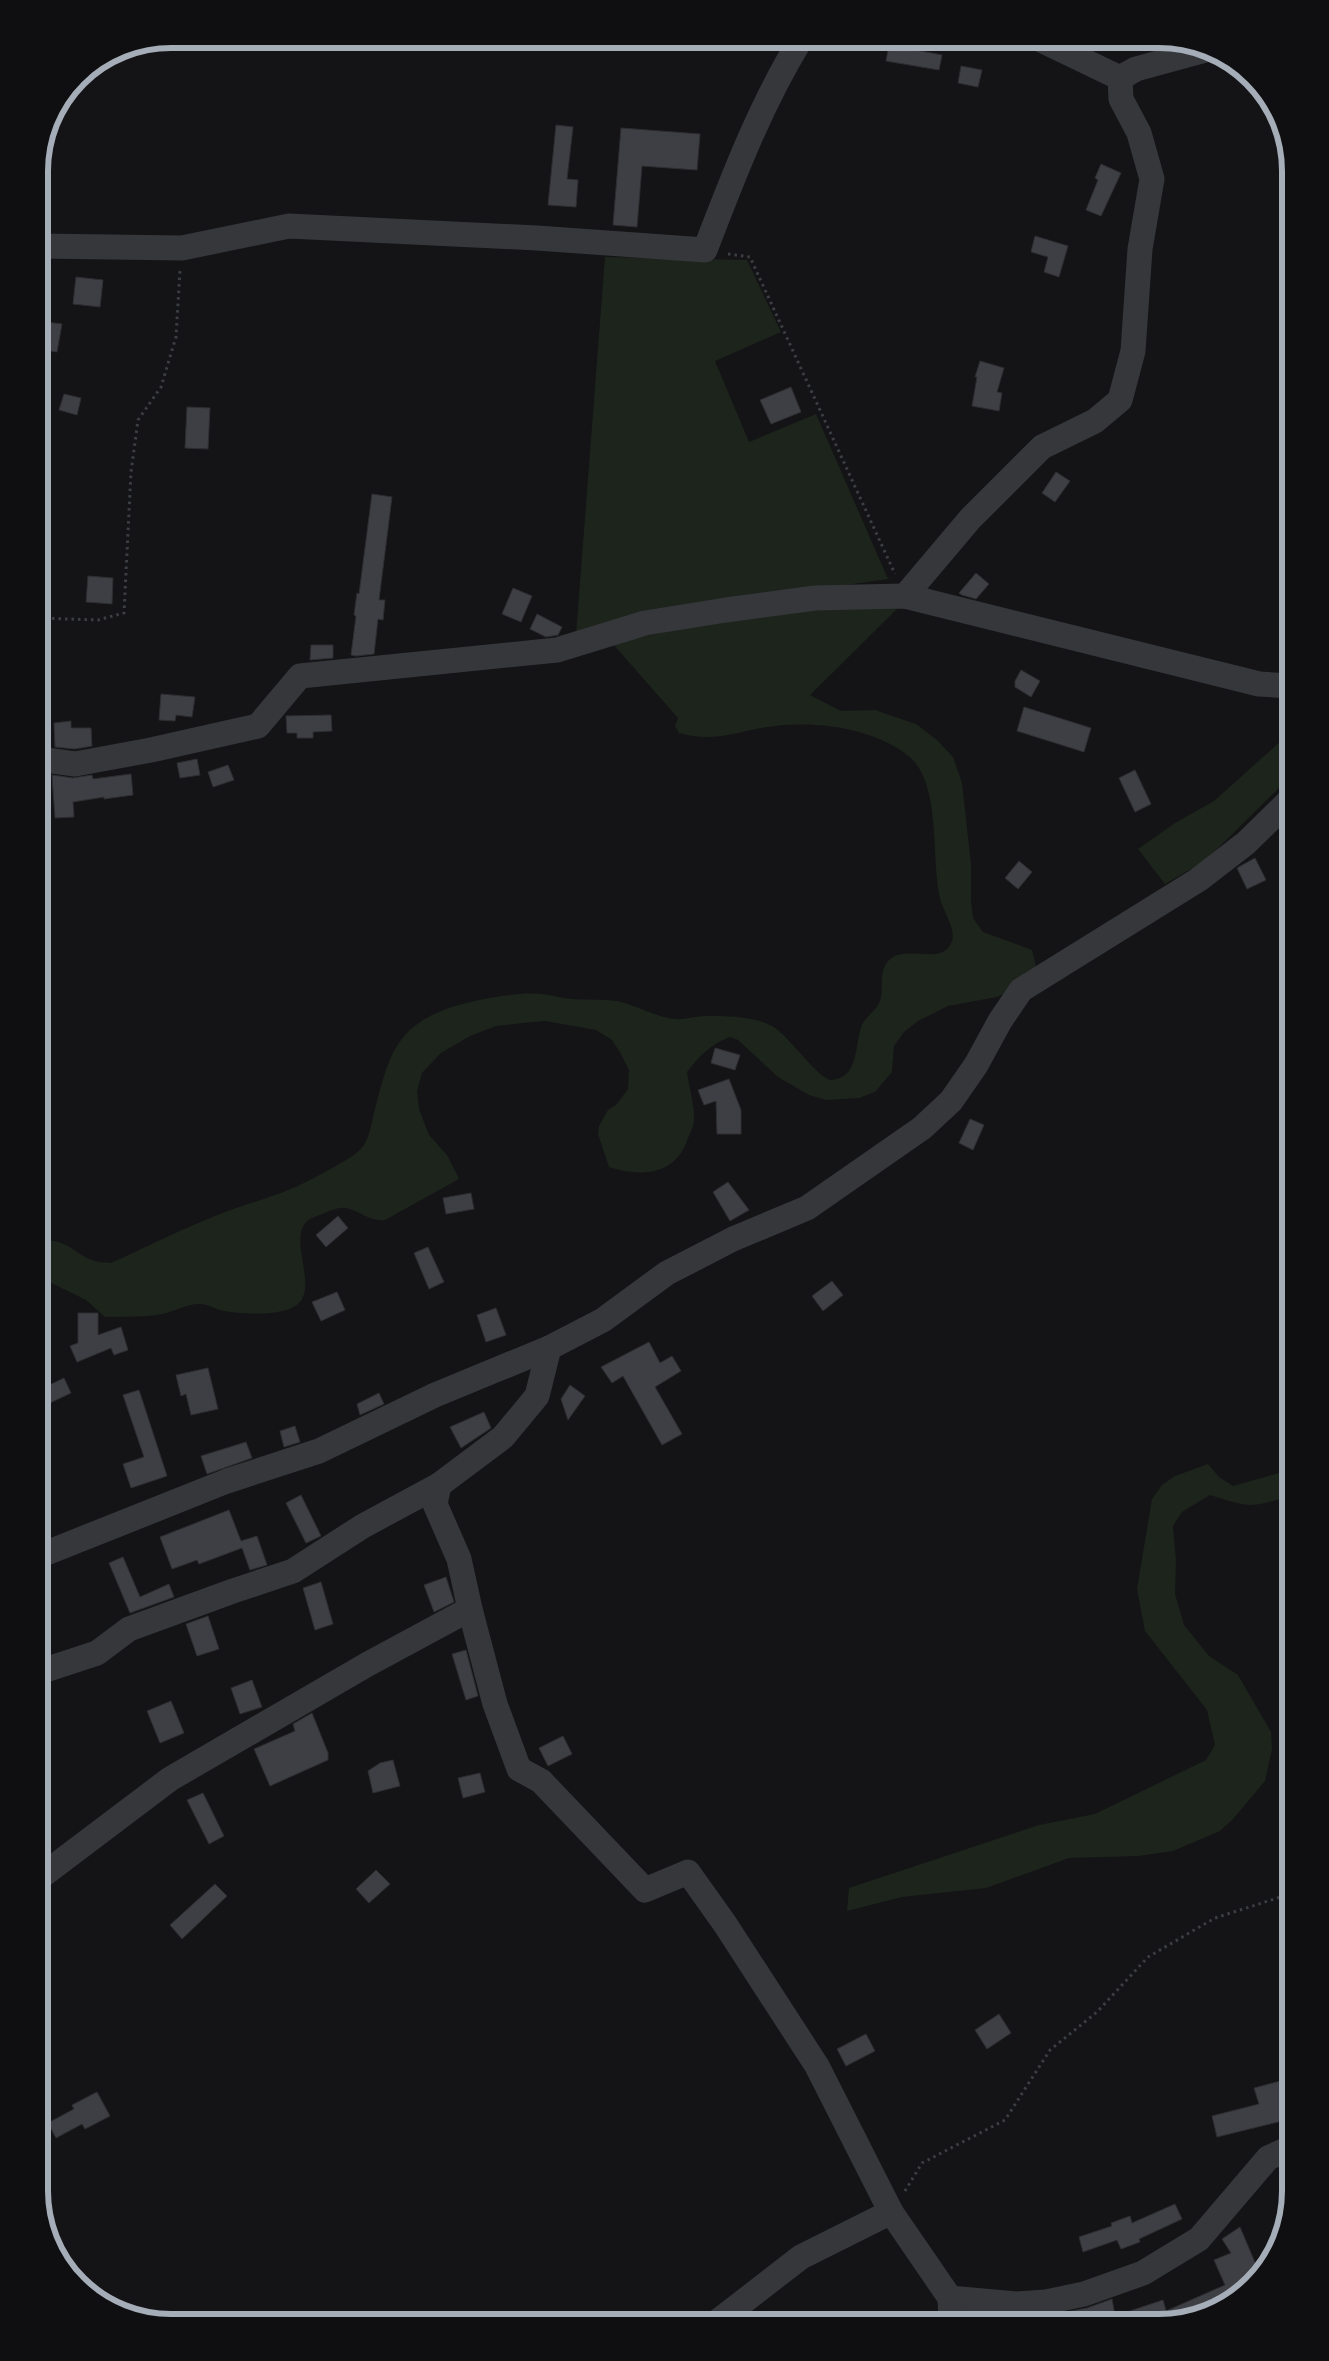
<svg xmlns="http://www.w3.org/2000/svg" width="1329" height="2361" viewBox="0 0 1329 2361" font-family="'Noto Sans',sans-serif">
<rect width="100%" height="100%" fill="#141416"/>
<!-- green -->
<g fill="#1c241c">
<polygon points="605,257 747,260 781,332 715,361 749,442 816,414 888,579 730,602 576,635"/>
<path d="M 818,600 L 898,608 L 810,695 L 841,711 L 875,710 L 916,724 L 937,740 L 953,757 L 962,783 L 971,864 L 971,901 L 973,918 L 983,932 L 1032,950 L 1036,966 L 1013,990 L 997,997 L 948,1006 L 918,1021 L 904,1032 L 894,1046 L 892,1072 L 875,1092 L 859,1098 L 826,1100 L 809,1095 L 778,1077 L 738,1040 L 730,1037 C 711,1044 699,1056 687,1072 C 689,1088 695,1106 694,1122 C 693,1128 689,1135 687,1141 C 674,1176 640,1177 609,1167 L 598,1134 L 599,1126 L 608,1110 L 616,1105 L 628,1089 L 629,1070 L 621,1054 L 612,1040 L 596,1030 L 545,1021 L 523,1023 L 496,1026 L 470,1036 L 441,1053 L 422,1073 L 417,1091 L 419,1109 L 429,1135 L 447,1155 L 459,1179 L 385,1220 C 370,1222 360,1211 346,1208 C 338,1206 325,1213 317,1216 C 279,1227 321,1283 298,1304 C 283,1317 242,1314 224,1311 C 214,1309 209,1304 199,1304 C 186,1304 174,1312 162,1314 C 144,1318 124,1316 105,1317 L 86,1300 L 39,1277 L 39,1241 C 67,1237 73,1254 95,1261 C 100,1263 106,1262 111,1263 C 146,1247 180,1230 215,1216 C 234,1208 253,1203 272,1196 C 294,1189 314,1178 334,1167 C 344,1161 357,1155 364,1145 C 370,1136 372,1120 375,1109 C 389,1056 395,1026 452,1007 C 473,1000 520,991 542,994 C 552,995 561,998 571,999 C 586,1000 602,999 617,1001 C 636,1005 655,1017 675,1019 C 684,1020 695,1016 705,1016 C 725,1016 754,1016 772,1026 C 789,1035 819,1081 832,1080 C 860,1077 854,1044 862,1025 C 866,1016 877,1010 880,1001 C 884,989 879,974 886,964 C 900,940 943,969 952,941 C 956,929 943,911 940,898 C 931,860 941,788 912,759 C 876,726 807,719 761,728 C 732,734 709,742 679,733 L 675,726 L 678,718 L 612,643 Z"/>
<polygon points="1290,714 1290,777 1205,861 1165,884 1138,849 1175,823 1214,801 1282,740"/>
<path d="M 1208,1464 L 1219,1477 L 1233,1486 L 1290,1470 L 1289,1496 C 1250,1509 1249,1507 1210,1495 L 1182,1512 L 1173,1526 L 1176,1560 L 1175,1594 L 1184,1625 L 1209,1656 L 1238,1675 L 1271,1732 L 1272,1749 L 1265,1781 L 1233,1819 L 1220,1831 L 1173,1851 L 1138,1856 L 1069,1858 L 986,1888 L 902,1897 L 847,1911 L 849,1888 L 1039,1825 L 1095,1814 L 1206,1760 L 1215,1745 L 1207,1710 L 1145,1631 L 1137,1589 L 1152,1499 L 1162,1485 L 1175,1476 Z"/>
</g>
<!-- building -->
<g fill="#3e3f44" stroke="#2e2e32">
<polygon points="889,45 942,55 939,70 886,61"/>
<polygon points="961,66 982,70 978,87 958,83"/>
<polygon points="556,125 573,127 567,179 578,180 576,207 548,205"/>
<polygon points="621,128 700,134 697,170 642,166 637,227 613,225"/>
<polygon points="1101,164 1121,173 1101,216 1086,210 1098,180 1095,178"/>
<polygon points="1035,236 1068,246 1059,277 1044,272 1048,257 1031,252"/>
<polygon points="76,277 103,280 100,307 73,304"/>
<polygon points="39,321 62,324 57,352 39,349"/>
<polygon points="980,361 1004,368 997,392 1002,393 999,411 972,406 977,377 975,377"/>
<polygon points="791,387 801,412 771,424 760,400"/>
<polygon points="64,394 81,398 77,415 59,410"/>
<polygon points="187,407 210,408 208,449 185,448"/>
<polygon points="1056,472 1070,481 1055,502 1042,493"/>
<polygon points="372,494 392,497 379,600 385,600 383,620 378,619 374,654 356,656 351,655 356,616 354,615 357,593 359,594"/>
<polygon points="976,573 989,584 976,599 962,595 959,593"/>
<polygon points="88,576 113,578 112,604 86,602"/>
<polygon points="513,588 532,596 521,622 502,614"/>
<polygon points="537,614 562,627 558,635 546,637 530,629"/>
<polygon points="311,645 333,645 333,658 310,660"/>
<polygon points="1021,670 1040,681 1031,697 1015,687 1015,681"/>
<polygon points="161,694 195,697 192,717 176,715 175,721 159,720"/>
<polygon points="1024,707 1091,728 1084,752 1017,731"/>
<polygon points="331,715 332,731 313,732 313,738 297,738 297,733 287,733 286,716"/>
<polygon points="71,721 71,728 91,728 92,746 75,749 55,747 54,723"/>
<polygon points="197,759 200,775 180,778 177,763"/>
<polygon points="228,765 234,780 213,787 208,772"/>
<polygon points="1135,770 1151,804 1135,812 1119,778"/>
<polygon points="131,774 133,795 104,799 104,797 73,802 74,817 55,818 52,775 73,778 92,775 93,779"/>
<polygon points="1255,858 1266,880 1247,889 1237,868"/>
<polygon points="1019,861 1032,872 1018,889 1005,878"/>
<polygon points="715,1048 740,1055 735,1070 711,1063"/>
<polygon points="729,1079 741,1110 741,1134 717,1134 716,1101 704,1105 698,1090"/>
<polygon points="970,1119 984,1125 973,1150 959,1143"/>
<polygon points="728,1182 749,1210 730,1221 713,1192"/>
<polygon points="471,1193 474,1209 446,1214 443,1198"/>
<polygon points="338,1216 348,1228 326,1247 316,1235"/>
<polygon points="428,1247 444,1282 429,1289 414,1253"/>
<polygon points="832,1281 843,1295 823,1311 812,1296"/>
<polygon points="337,1292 345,1310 321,1321 312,1302"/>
<polygon points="496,1308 506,1335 486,1342 477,1315"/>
<polygon points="78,1313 98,1313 98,1335 121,1327 128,1350 114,1355 111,1348 77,1362 70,1346 78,1343"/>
<polygon points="649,1342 660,1363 672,1356 681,1371 655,1387 682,1434 662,1445 623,1376 612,1383 601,1367"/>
<polygon points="208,1368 218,1409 191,1415 186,1394 181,1396 176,1375"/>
<polygon points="64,1378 71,1393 50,1403 43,1388"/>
<polygon points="570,1385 585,1396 568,1420 561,1399"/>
<polygon points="139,1390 167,1476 131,1488 123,1464 144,1457 123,1395"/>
<polygon points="379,1393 384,1404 360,1415 357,1404"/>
<polygon points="484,1412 491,1428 461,1448 450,1427"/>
<polygon points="295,1426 300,1442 284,1447 280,1431"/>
<polygon points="246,1442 252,1458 207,1474 201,1456"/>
<polygon points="301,1495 321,1536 306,1543 286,1503"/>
<polygon points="229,1510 241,1541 257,1536 267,1565 250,1570 242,1548 199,1564 197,1560 172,1569 160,1537"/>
<polygon points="123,1557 140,1597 169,1584 174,1597 130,1613 109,1563"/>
<polygon points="446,1577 454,1602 434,1612 424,1585"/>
<polygon points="321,1582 333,1624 315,1630 303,1588"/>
<polygon points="208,1616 219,1649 197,1656 186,1624"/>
<polygon points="466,1650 478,1696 466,1700 452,1654"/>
<polygon points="252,1680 262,1707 240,1714 231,1688"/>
<polygon points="171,1701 184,1733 160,1743 147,1711"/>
<polygon points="312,1713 328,1753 328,1760 270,1786 254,1749 295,1731 293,1724"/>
<polygon points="563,1736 572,1754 548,1766 539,1748"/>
<polygon points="393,1760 400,1786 373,1793 368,1771 380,1763"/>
<polygon points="480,1773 485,1792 463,1798 458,1778"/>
<polygon points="203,1793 224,1836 209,1844 187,1800"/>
<polygon points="376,1870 390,1884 369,1903 356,1889"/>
<polygon points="215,1884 227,1896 182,1939 170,1925"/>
<polygon points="999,2014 1011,2033 987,2049 975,2030"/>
<polygon points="866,2034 875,2051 846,2066 837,2049"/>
<polygon points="1284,2080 1290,2101 1290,2119 1217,2137 1212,2116 1259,2104 1254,2088"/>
<polygon points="97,2092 110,2116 85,2129 82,2124 56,2138 48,2123 74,2109 72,2105"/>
<polygon points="1175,2204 1182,2219 1139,2239 1140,2242 1121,2249 1117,2240 1083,2252 1079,2237 1112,2226 1111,2223 1130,2216 1132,2223"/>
<polygon points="1240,2227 1259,2272 1221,2305 1205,2311 1163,2321 1162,2318 1149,2322 1045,2322 1045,2316 1087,2308 1112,2299 1115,2316 1163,2300 1166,2311 1225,2285 1214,2260 1231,2253 1222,2239"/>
</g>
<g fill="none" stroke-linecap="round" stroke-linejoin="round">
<!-- path -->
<g stroke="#3b3e43" stroke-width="3" stroke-dasharray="2.5 4" stroke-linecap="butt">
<polyline points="728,254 750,257 895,574"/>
<polyline points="39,618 98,620 124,613 131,472 138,420 161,387 176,337 180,270"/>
<polyline points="905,2191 922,2163 1005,2120 1050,2050 1097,2012 1148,1957 1215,1918 1290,1894"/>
</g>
<!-- minor -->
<g stroke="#35373b" stroke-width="25">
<polyline points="1039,39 1120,78"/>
<path d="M 39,246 L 182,248 L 289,226 L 537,238 L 705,250 C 733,177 760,106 801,39"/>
<polyline points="905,596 970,519 1042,447 1095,421 1120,400 1133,351 1140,249 1152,179 1139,133 1121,99 1120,78 1136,69 1202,51"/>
<polyline points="39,759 75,764 151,750 258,726 300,676 557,650 645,623 726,610 815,598 905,596 1259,684 1290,686"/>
<polyline points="39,1556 227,1481 319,1451 435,1395 549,1348 603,1320 667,1273 733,1239 807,1208 922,1128 951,1101 976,1065 1000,1021 1021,990 1198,880 1246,843 1290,800"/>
<polyline points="470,1609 495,1704 519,1769 541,1781 645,1890 688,1872 725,1924 817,2066 891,2212 950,2298 1016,2304 1046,2302 1084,2294 1143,2273 1199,2239 1268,2158 1290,2148"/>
<polyline points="39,1672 97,1653 129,1629 233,1591 293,1571 363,1526 439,1485"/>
<polyline points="39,1878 170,1779 368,1664 470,1609 459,1559 435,1504 439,1485 503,1437 537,1396 549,1348"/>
<polyline points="950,2298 951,2322"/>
<polyline points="717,2322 801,2257 891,2212"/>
</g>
</g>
<!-- crop -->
<path d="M0 0H1329V2361H0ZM171 48H1159A123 123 0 0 1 1282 171V2191A123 123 0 0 1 1159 2314H171A123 123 0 0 1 48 2191V171A123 123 0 0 1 171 48Z" fill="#0f0f11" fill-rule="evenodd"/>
<path fill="none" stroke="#a5adb8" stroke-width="6" d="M171 48H1159A123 123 0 0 1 1282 171V2191A123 123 0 0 1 1159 2314H171A123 123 0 0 1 48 2191V171A123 123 0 0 1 171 48Z"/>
</svg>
